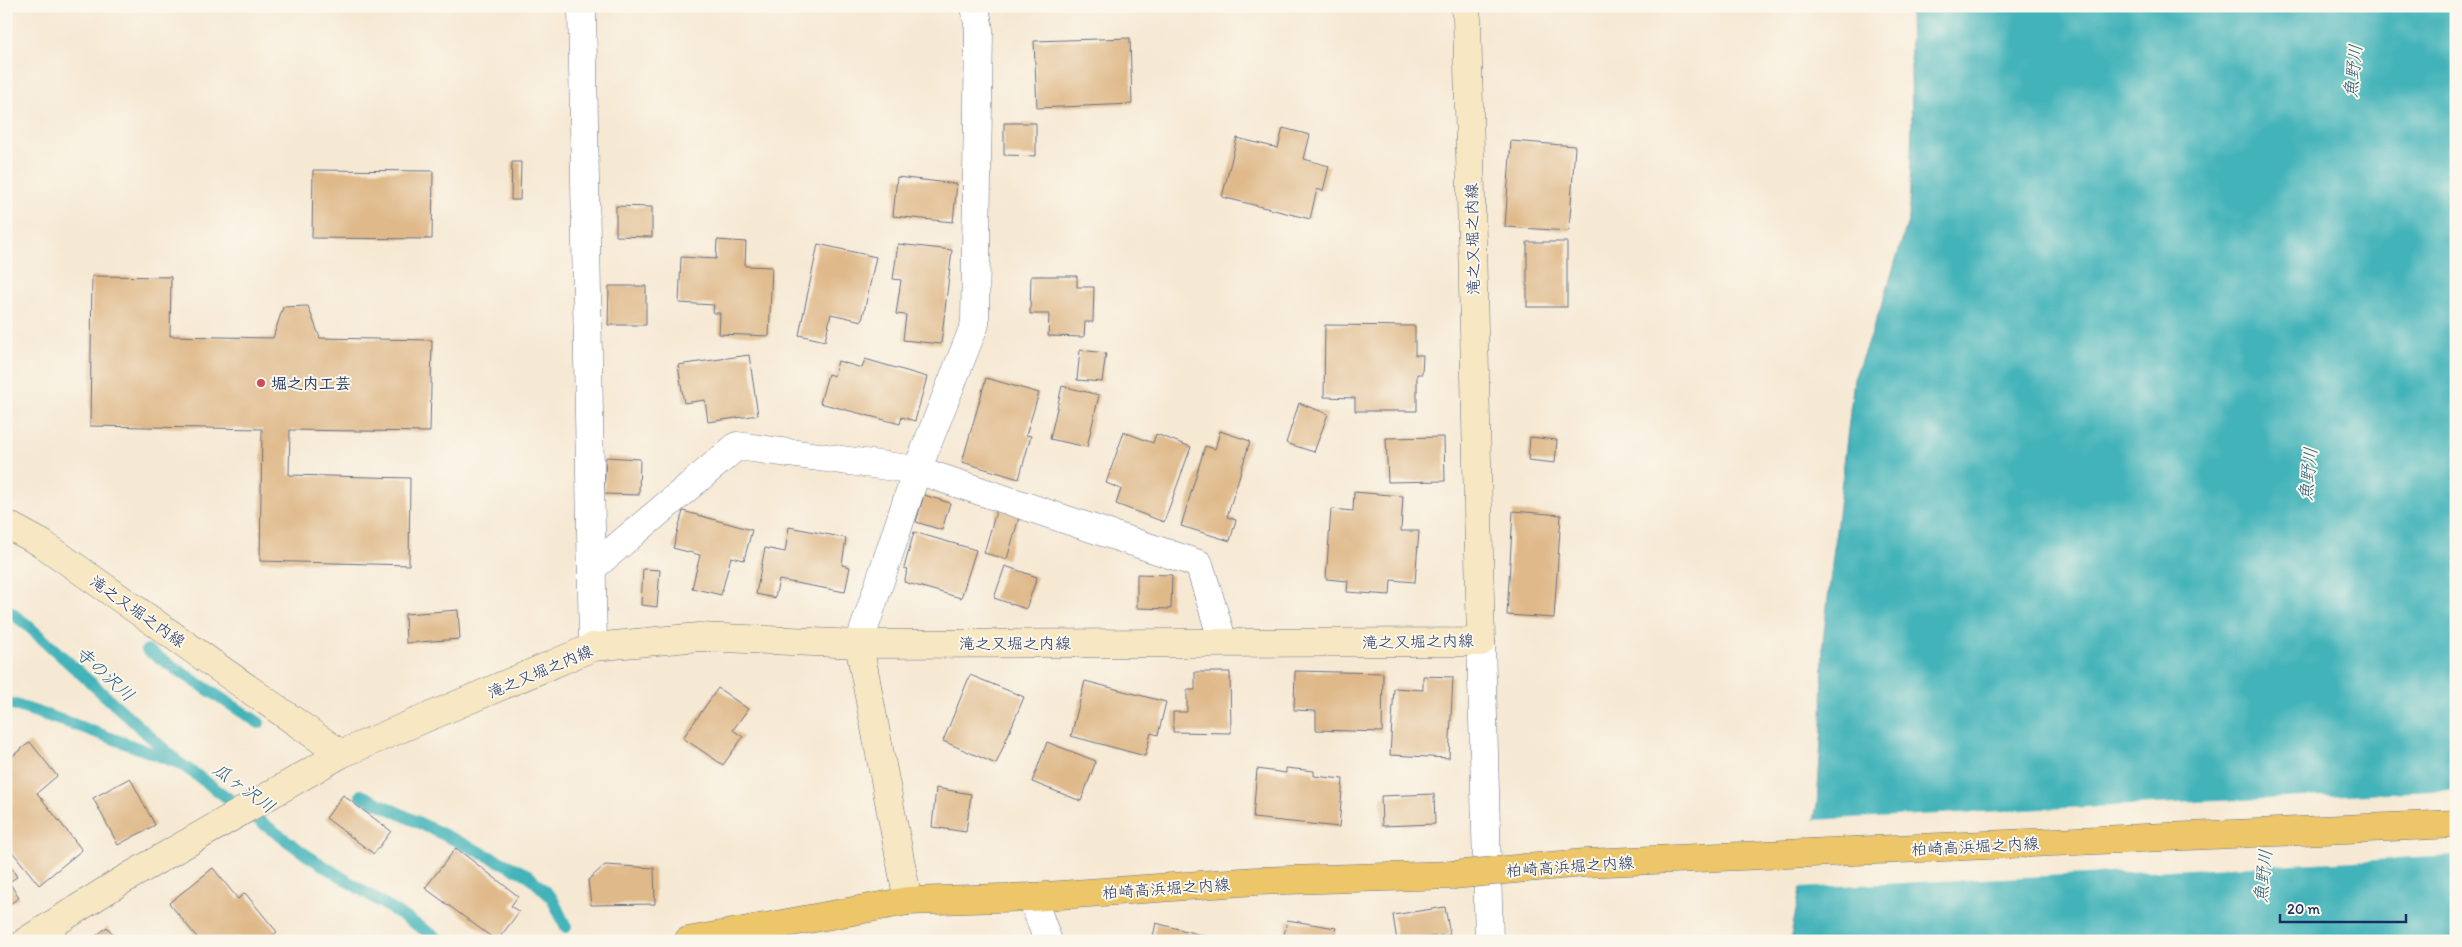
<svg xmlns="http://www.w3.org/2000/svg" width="2462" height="947" viewBox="0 0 2462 947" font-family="Itim,'Klee One',sans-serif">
<rect width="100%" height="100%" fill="#fbf7ec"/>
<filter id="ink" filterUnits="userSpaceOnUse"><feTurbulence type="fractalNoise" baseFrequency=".02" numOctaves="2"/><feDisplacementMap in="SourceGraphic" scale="10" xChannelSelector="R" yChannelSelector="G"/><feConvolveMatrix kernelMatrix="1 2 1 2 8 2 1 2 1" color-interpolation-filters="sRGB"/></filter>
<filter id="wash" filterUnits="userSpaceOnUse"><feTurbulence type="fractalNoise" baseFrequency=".0096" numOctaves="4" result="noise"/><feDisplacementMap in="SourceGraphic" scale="20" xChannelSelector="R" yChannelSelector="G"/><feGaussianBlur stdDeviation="1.12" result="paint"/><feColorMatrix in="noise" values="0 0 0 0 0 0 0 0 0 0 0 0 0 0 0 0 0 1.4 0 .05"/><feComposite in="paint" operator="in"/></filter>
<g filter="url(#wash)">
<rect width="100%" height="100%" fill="#f6e9d4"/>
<!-- water -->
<polygon fill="#42b3b9" stroke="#2e718c" points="1910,6 2456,6 2456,941 1790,941 1817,805 1822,727 1823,641 1854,379 1883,302 1909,218 1912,125"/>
<!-- pier -->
<polygon fill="#f6e9d4" points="2456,790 2456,856 1798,888 1811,820"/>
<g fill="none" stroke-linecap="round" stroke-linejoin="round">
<!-- stream -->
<g stroke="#42b3b9" stroke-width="12">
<polyline points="6,609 26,624 175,759"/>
<polyline points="147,650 259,723"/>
<polyline points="6,702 76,725 181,764 308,856 442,941"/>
<polyline points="361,795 528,875 552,898 566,927"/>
</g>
</g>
<g id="blocks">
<!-- building -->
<g fill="#dfb98a">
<polygon points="1130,38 1132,104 1037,108 1034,41"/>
<polygon points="1004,123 1036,123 1036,156 1004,155"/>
<polygon points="1283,128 1310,135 1304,159 1329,166 1323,191 1317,189 1310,219 1222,197 1237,138 1278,148"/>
<polygon points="1511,141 1575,146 1569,231 1505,227"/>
<polygon points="512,162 521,162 520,200 511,200"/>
<polygon points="313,170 433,171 432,239 312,238"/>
<polygon points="897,177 957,184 953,222 893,216"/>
<polygon points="616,206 652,207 652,237 616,236"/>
<polygon points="717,240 746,242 745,266 772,267 769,336 719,334 720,313 713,313 714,305 679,303 681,257 716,259"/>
<rect x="1527" y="242" width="40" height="65"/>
<polygon points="818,244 876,257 862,321 831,314 825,341 799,335"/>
<polygon points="898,244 952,250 941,344 903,340 906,315 896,314 901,280 893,279"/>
<polygon points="92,276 171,277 170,336 273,338 283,307 308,306 320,338 432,340 430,432 290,430 289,475 410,478 409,565 260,561 262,429 90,426"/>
<polygon points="1031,276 1077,276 1077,287 1094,287 1093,322 1085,322 1084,337 1048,336 1049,314 1030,314"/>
<polygon points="609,286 646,286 646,325 608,325"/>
<polygon points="1325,325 1415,326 1415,355 1423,355 1422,374 1417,374 1417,411 1355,411 1355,398 1324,397"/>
<polygon points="1080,350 1106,353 1102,382 1077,380"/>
<polygon points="749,355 758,415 708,422 705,400 684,403 678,365"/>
<polygon points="865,359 927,377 915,421 902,417 900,424 820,403 828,374 834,376 838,361 862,368"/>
<polygon points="986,378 1039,393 1026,435 1031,436 1019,479 962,462"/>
<polygon points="1062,386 1099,395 1087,447 1050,439"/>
<polygon points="1299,403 1328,414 1314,452 1286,443"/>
<polygon points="1220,431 1250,441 1227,517 1236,520 1230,541 1181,526 1205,446 1215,449"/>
<polygon points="1124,432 1153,443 1156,434 1191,447 1164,522 1116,504 1121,489 1106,483"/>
<polygon points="1444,437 1445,481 1388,482 1386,438"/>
<polygon points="1530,437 1557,440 1555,463 1528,460"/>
<polygon points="606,457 640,459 639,495 604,494"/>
<polygon points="1354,492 1403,496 1401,531 1419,531 1415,582 1391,580 1390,595 1347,592 1348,581 1326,579 1331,509 1353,511"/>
<polygon points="924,495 950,503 942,530 916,522"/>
<polygon points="997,508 1020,514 1007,559 984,553"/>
<polygon points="683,511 752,530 744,560 731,557 721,595 692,588 700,555 673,548"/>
<polygon points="1513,511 1561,515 1554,618 1507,615"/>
<polygon points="789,527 846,538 842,565 850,567 845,592 779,580 775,598 756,594 765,548 785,552"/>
<polygon points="914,532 976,550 961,598 904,582 908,569 904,568"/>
<polygon points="1005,566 1037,577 1026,609 994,598"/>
<polygon points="643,569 660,570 657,607 641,605"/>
<polygon points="1137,574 1172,575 1171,609 1137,608"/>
<polygon points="458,610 460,639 406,643 405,614"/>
<polygon points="1295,671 1383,673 1382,732 1316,730 1316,711 1294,710"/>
<polygon points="1195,672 1230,672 1231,733 1173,732 1173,712 1187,712 1187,690 1195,690"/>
<polygon points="970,675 1024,697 996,764 943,741"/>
<polygon points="1423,676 1453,677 1449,758 1390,755 1394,688 1423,690"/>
<polygon points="1085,681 1166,702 1158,735 1151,733 1145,756 1071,736"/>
<polygon points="718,688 748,709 733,730 743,737 723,765 683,738"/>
<polygon points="30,742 57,776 37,793 82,850 39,885 6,844 6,788 11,785 6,778 6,761"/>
<polygon points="1047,742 1096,761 1081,801 1032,782"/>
<polygon points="1286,768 1314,771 1314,776 1343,779 1339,827 1253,818 1257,769 1286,773"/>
<polygon points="130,778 155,825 118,845 93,798"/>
<polygon points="936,788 971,794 966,832 932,827"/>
<polygon points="1434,794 1435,824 1382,826 1381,796"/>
<polygon points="343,795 391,831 374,854 326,818"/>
<polygon points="456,848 518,896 511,906 519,912 497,941 425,888"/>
<polygon points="6,859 17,877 9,882 19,898 6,906"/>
<polygon points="605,865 654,868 655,904 591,905 588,880"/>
<polygon points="213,868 238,899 245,893 277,932 266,941 200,941 169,903"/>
<polygon points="1445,907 1450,935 1397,941 1393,915"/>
<polygon points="1287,920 1336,928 1334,941 1283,941"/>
<polygon points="1156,923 1220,940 1220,941 1152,941"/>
<polygon points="107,927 119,941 90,941"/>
</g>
</g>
</g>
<g filter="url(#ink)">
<use href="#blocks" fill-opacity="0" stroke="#687087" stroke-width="1"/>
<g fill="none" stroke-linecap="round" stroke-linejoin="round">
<defs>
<g id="street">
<polyline points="582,6 593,647"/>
<polyline points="592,568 737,446 917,470 1199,564 1223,642"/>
<polyline points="1481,642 1489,941"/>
<polyline points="859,644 917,470 975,324 979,30 975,6"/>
<polyline points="1032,897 1048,941"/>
</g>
<g id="secondary">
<polyline points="6,524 43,544 341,754"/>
<polyline points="859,644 908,901"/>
<polyline points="26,941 118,883 341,754 593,647 699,637 859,644 1481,642 1467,18 1464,6"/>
</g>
<g id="primary">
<polyline points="1526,868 1585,863 2456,824"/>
<polyline points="688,941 908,901 1032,897 1256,881 1453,875"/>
</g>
</defs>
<!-- street casing -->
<use href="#street" stroke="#687087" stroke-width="29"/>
<!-- secondary casing -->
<use href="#secondary" stroke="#687087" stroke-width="29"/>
<!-- primary casing -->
<use href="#primary" stroke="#687087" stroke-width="29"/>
<!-- street -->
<use href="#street" stroke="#fff" stroke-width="28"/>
<!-- secondary -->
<use href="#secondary" stroke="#f7e8c3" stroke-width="28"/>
<!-- primary -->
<use href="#primary" stroke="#ecc669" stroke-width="28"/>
<defs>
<polyline id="primary-bridge" points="1453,875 1526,868"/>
</defs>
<!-- primary-bridge casing -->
<use href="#primary-bridge" stroke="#687087" stroke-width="29" stroke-linecap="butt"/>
<!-- primary-bridge -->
<use href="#primary-bridge" stroke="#ecc669" stroke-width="28"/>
</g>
</g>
<!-- markers -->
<circle fill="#d1495b" stroke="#fbf7ec" stroke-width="2" cx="261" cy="383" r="5"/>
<g text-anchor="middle" stroke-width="4" stroke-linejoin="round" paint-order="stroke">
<!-- street labels -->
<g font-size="16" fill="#1b2f5e" stroke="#fbf7ec">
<text transform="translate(1472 239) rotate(-91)" y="6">滝之又堀之内線</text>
<text transform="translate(138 611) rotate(35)" y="6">滝之又堀之内線</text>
<text transform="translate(1418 641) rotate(-1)" y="6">滝之又堀之内線</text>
<text x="1015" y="649">滝之又堀之内線</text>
<text transform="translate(540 671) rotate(-23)" y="6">滝之又堀之内線</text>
<text transform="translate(1975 846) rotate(-3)" y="6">柏崎高浜堀之内線</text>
<text transform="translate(1570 866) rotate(-4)" y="6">柏崎高浜堀之内線</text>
<text transform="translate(1166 888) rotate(-4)" y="6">柏崎高浜堀之内線</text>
</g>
<!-- poi labels -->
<g font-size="16" font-weight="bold" fill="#1b2f5e" stroke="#fbf7ec" text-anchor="start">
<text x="271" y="389">堀之内工芸</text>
</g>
<!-- water labels -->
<g font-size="18" font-style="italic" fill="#295d7e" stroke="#fbf7ec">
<text transform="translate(2353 71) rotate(-84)" y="6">魚野川</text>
<text transform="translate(2308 474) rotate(-84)" y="6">魚野川</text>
<text transform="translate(105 674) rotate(42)" y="6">寺の沢川</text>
<text transform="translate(244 788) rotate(36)" y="6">瓜ヶ沢川</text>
<text transform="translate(2263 876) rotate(-84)" y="6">魚野川</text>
</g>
</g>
<!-- margin -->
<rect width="2462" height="947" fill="none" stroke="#fbf7ec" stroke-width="25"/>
<!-- scale -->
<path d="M2280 914v8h126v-8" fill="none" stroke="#1b2f5e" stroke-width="2.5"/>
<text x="2287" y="914" font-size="15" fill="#1b2f5e" stroke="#fbf7ec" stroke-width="4" paint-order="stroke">20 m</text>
</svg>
